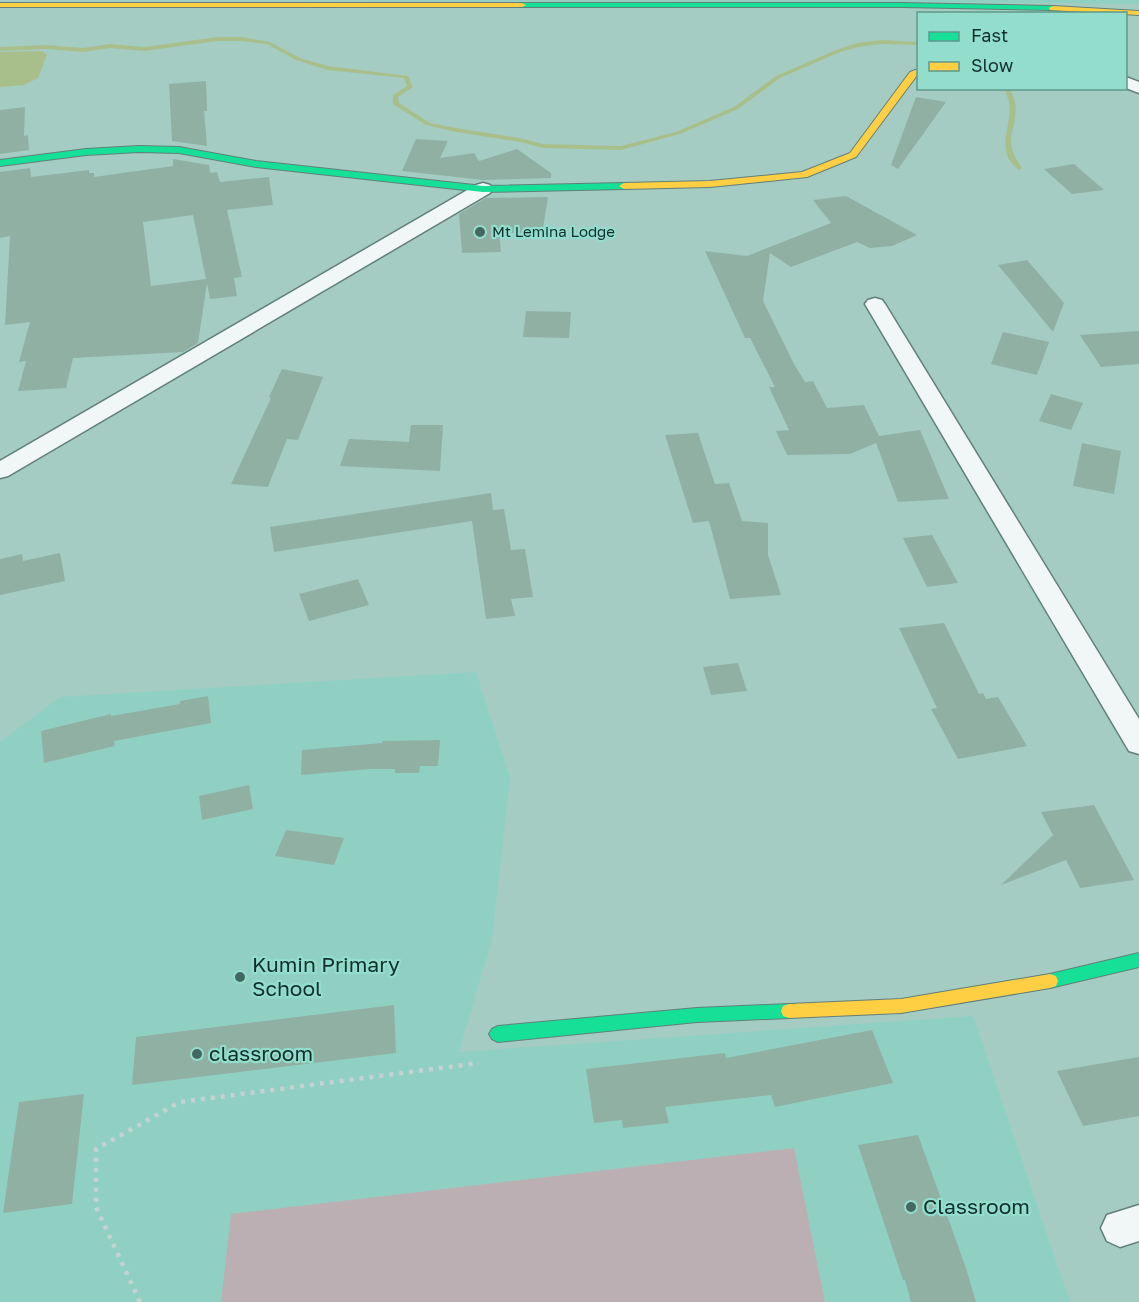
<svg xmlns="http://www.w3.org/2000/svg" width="1139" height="1302" viewBox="0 0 1139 1302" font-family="'Golos Text',sans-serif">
<rect width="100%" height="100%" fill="#a4ccc3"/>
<!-- built -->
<g fill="#90d0c2">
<polygon points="0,0 1139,0 1139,4 949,2"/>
<polygon points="476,672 510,778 492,939 459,1052 973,1016 1070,1302 0,1302 0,742 60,697"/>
</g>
<!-- green -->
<polygon fill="#bcafb4" points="794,1148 825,1302 221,1302 231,1214"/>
<!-- water -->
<polygon fill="#a9bf8b" points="42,51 47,55 38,78 24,85 0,87 0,52"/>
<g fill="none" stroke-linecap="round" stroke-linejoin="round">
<!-- stream -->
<g fill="#a9bf8b" fill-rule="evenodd">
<polygon points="218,37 242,37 270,42 300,58 328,66 408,76 413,87 398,97 399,103 430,123 456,128 520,138 543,144 621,146 676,132 734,107 776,76 836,50 857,43 882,40 918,42 918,45 882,44 858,47 840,52 780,78 738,109 680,134 621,150 543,148 520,142 456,132 426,125 393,104 393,95 407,86 404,78 327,70 296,60 267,44 242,41 218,41 144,51 110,48 83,52 46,49 0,51 0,47 46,45 83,48 110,44 144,47"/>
<path d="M 1004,88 L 1010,88 C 1012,93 1014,98 1015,102 C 1019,131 1000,137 1022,168 L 1019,170 C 993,151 1013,126 1009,102 C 1008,98 1006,93 1004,88 Z"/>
</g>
</g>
<!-- building -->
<g fill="#90b0a4" fill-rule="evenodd">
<polygon points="206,81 207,111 204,111 207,146 172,141 169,84"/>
<polygon points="916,97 946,102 898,169 891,165"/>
<polygon points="25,107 24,136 28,135 29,150 0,154 0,110"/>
<polygon points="416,139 448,141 440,158 474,153 479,161 517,149 551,173 551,178 483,180 402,171"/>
<path d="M 173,159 L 209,165 L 210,173 L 217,172 L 220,182 L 269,177 L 273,205 L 227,210 L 242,277 L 234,278 L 237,296 L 210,299 L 207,283 L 198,343 L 183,352 L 73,358 L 66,388 L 18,391 L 26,361 L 19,362 L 30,322 L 5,325 L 10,236 L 0,238 L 0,172 L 30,168 L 31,177 L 89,170 L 89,173 L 94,173 L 94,177 L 173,166 ZM 193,215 L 206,279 L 151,286 L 143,222 Z"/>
<polygon points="1074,164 1104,190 1072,194 1044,169"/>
<polygon points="846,196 917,235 892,246 870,248 857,242 791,267 770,253 763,301 794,364 805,382 813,381 827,408 864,405 879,436 920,430 949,499 898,502 876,443 850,454 787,455 776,431 789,430 769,387 775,387 750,338 745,338 705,251 747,256 831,223 813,200"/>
<polygon points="548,197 542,234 499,232 501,252 462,253 459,214 486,198"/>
<polygon points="1027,260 1064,303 1053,332 998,265"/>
<polygon points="526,311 571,312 569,338 523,337"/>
<polygon points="1139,331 1139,364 1101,367 1080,335"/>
<polygon points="1003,332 1049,342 1037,375 991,364"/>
<polygon points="282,369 323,377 298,440 287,439 268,487 231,484 271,398 269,397"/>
<polygon points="1051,394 1083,403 1071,430 1039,421"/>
<polygon points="411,425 443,425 440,471 340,466 349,439 409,442"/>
<polygon points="698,433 715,484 729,483 742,521 768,523 768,555 781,595 730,599 709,521 693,523 665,435"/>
<polygon points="1082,443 1121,451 1114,494 1073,486"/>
<polygon points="491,493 493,510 504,509 511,550 525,549 533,597 511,599 515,616 486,619 472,521 274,552 270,527"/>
<polygon points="932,535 958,583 927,587 903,538"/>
<polygon points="60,553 65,581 0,595 0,559 22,554 23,561"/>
<polygon points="358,579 369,605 309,621 299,594"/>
<polygon points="944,623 979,694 983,693 986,699 998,697 1027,746 958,759 931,709 937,708 899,628"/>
<polygon points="738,663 747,691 711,695 703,667"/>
<polygon points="208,696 211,723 114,741 115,746 44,763 41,731 111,714 111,716 180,704 180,701"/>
<polygon points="440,740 438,766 420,766 419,773 395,773 395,769 370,769 301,775 302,750 382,743 383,741"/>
<polygon points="249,785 253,809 202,820 199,796"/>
<polygon points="1094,805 1134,880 1080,888 1066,860 1001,885 1053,835 1041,812"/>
<polygon points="286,830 344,838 334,865 275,856"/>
<polygon points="394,1005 396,1053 132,1085 136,1037"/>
<polygon points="872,1030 893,1083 775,1107 771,1095 665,1107 669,1123 623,1128 622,1120 594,1123 586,1069 725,1053 726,1058"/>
<polygon points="1139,1057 1139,1116 1083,1126 1057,1071"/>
<polygon points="84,1094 72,1204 3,1213 19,1102"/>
<polygon points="918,1135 966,1268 976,1302 911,1302 905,1280 903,1280 858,1145"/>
</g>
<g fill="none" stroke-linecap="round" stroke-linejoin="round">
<defs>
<g id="street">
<polygon points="1126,77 1139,82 1139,93 1126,88"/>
<polygon points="483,183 490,185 492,189 490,193 8,476 0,478 0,461 476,185"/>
<polygon points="875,298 882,300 885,304 1139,719 1139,754 1129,751 865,304 868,300"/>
<polygon points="1139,1205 1139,1241 1120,1247 1107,1241 1101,1228 1107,1215"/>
</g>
<g id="fast">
<polygon points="519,3 902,3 1053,6 1057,8 1053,10 902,7 519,7"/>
<polygon points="139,146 179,147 256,161 483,186 624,183 629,186 624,189 483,192 256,167 179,153 139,152 86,155 0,166 0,160 86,149"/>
<polygon points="1139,953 1139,967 1050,988 1044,986 1042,981 1044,976 1050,974"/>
<polygon points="789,1004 795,1006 797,1011 795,1016 789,1018 697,1022 498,1042 492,1039 489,1034 492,1029 498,1026 697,1008"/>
</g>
<g id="slow">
<polygon points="0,3 522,3 526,5 522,7 0,7"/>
<polygon points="1053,6 1139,11 1139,15 1050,10 1049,8"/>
<polygon points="918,69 918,74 856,157 807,177 710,187 624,189 619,186 624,183 710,181 802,172 850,153 910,72"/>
<polygon points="1050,974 1056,976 1058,981 1056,986 1050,988 901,1013 789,1018 783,1016 781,1011 783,1006 789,1004 901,999"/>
</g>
</defs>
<!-- street casing -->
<use href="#street" stroke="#627f79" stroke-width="3"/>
<!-- fast casing -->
<use href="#fast" stroke="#627f79" stroke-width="2"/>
<!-- slow casing -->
<use href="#slow" stroke="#627f79" stroke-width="2"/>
<!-- path -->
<polyline stroke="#c5d2cf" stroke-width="4.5" stroke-dasharray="4 6" stroke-linecap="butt" points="140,1302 96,1207 96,1149 180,1102 479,1063"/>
<!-- street -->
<use href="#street" fill="#f1f7f6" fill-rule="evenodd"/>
<!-- fast -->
<use href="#fast" fill="#16e098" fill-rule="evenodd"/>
<!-- slow -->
<use href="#slow" fill="#ffcf43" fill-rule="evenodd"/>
</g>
<!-- markers -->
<g fill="#446760" stroke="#93ddcc" stroke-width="2">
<circle cx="480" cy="232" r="6"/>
<circle cx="240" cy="977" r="6"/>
<circle cx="197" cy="1054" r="6"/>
<circle cx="911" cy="1207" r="6"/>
</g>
<g text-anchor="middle" stroke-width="4.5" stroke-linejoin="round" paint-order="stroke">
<!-- far-poi labels -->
<g font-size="15" fill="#11302a" stroke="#93ddcc" text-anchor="start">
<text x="492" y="237">Mt Lemina Lodge</text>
</g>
<!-- near-poi labels -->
<g font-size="21" fill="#11302a" stroke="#93ddcc" text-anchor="start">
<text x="252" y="972">Kumin Primary<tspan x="252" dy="24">School</tspan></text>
<text x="209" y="1061">classroom</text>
<text x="923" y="1214">Classroom</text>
</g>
</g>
<!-- legend -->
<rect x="917" y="12" width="210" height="78" fill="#93ddcc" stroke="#5f988b" stroke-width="1.5"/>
<rect x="929" y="32" width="30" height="9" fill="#16e098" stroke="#5f988b" stroke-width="1.5"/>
<text x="971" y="42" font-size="18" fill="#11302a">Fast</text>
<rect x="929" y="62" width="30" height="9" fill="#ffcf43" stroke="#5f988b" stroke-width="1.5"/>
<text x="971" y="72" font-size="18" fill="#11302a">Slow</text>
</svg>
